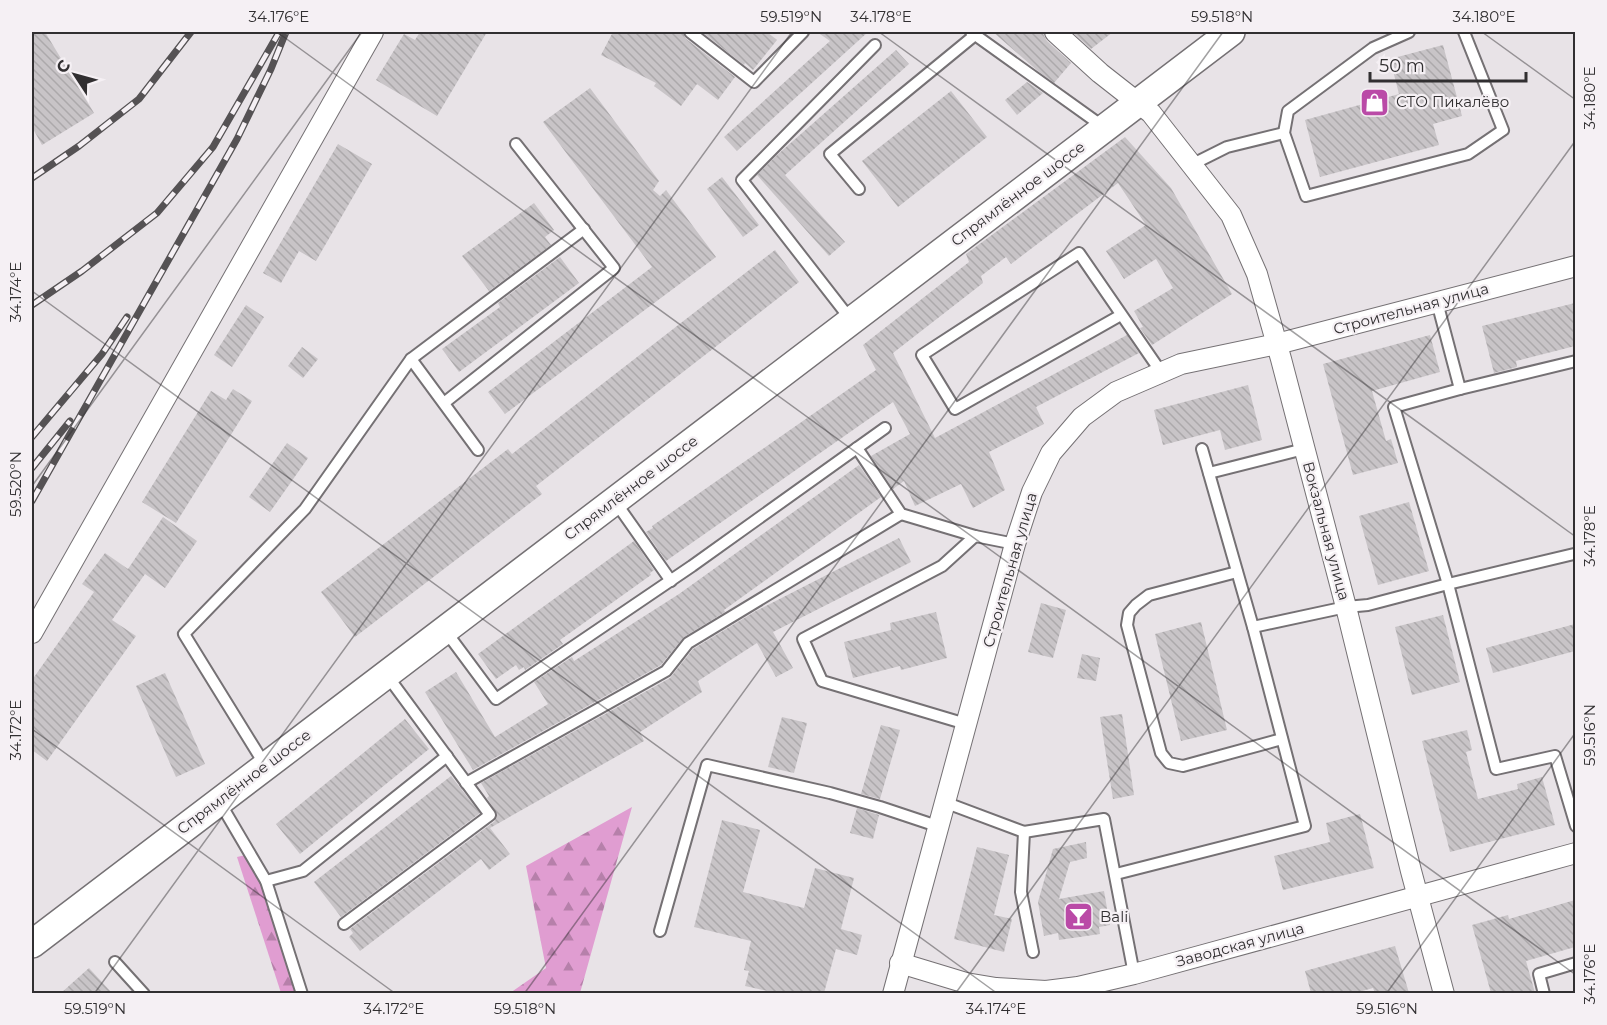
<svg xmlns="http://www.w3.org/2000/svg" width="1607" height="1025" viewBox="0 0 1607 1025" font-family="Montserrat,sans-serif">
<defs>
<pattern id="forest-firs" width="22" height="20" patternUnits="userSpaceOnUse" patternTransform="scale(1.5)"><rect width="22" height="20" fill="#e09dd1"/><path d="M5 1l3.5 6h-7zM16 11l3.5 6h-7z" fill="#b680aa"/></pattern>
<pattern id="building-back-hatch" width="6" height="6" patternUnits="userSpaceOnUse" patternTransform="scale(1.5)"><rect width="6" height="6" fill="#c8c4c7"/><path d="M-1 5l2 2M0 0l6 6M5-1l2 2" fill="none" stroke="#aca9ab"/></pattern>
</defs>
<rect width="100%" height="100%" fill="#e8e3e7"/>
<!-- forest -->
<g fill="url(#forest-firs)">
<polygon points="632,807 580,993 510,993 546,968 526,866"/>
<polygon points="250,854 305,993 281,993 237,857"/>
</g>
<!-- building -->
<g fill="url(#building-back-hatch)">
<polygon points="32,32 45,32 94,113 42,145 32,127"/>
<polygon points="420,32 487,32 437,116 376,80 404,34 415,40"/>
<polygon points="613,32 683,32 685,38 735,77 718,100 697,84 681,106 654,86 656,83 601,55"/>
<polygon points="702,32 767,32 777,40 753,70 745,63 744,65"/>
<polygon points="817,32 868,32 737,151 724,137 830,41"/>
<polygon points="993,32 1043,32 1044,36 1047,41 1071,63 1054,83 1039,72"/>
<polygon points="1072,32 1113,32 1091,49"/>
<polygon points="1443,45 1462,116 1433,124 1439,145 1320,177 1305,120 1399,94 1390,59"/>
<polygon points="896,50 909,64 785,175 845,242 829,256 757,175 776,156"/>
<polygon points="1027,82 1043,93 1017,115 1005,100"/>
<polygon points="590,88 659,181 653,190 660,196 666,190 716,257 505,414 488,392 652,267 543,122"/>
<polygon points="951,91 987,137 898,207 862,161"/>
<polygon points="1125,137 1171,188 1232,294 1152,345 1140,328 1143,327 1134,311 1173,288 1156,259 1124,279 1106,251 1146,225 1118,183 1011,264 1006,257 981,276 983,283 893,353 935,438 1127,335 1139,353 1036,407 1044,424 989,452 1005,490 973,508 961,484 915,506 904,481 893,489 871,456 910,434 893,402 666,561 646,532 653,528 652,526 876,370 863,345 969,262 966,254"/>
<polygon points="338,144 372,164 316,261 299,251 281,283 263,273"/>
<polygon points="722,177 759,225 743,237 707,189"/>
<polygon points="534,203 554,230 545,237 551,245 489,291 462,256"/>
<polygon points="775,250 799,282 536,486 542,494 355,637 321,592 508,449 512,454"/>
<polygon points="560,257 579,283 459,372 442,349 500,307 498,303"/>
<polygon points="1575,303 1575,346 1516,361 1517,367 1494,373 1482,326"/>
<polygon points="246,305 264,317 232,367 214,355"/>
<polygon points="1430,335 1440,372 1372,391 1386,441 1391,439 1398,463 1353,475 1323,364"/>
<polygon points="302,347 318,359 303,378 288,366"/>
<polygon points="1248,385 1262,440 1225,450 1220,430 1163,445 1154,410"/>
<polygon points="233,389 252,401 176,523 142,502 211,391 226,400"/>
<polygon points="287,443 308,458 270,512 249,497"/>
<polygon points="859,465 881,497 724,610 725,612 684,637 661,665 473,770 425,692 456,672 495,737 548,704 534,682 572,657 574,661 679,594"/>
<polygon points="1409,502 1429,571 1378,585 1359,516"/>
<polygon points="163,517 197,541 165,588 145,574 112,620 136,636 47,761 32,750 32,680 94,592 82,584 105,553 128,569"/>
<polygon points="899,538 911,562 773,632 793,668 776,677 757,643 698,681 702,692 640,732 644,741 490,828 510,854 489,870 481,859 360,951 349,937 353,933 350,929 495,821 497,814 487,798 489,796 481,783 670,678 693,649 756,611"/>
<polygon points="634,541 654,570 650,573 651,575 560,640 563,644 525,670 524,667 519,670 516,665 496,679 478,654"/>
<polygon points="1041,603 1066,610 1053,658 1028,652"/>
<polygon points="936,612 947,658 901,670 900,666 853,678 844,642 891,630 890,623"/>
<polygon points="1443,615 1460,682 1412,695 1395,627"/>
<polygon points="1201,622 1227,730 1181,741 1155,634"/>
<polygon points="1575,624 1575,651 1493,673 1486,648"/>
<polygon points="1082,654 1100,658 1096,681 1077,678"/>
<polygon points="165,673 205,764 176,777 136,686"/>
<polygon points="1122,714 1134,795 1113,799 1100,717"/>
<polygon points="782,717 807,723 794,773 768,767"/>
<polygon points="405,719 429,749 300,854 276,824"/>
<polygon points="881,725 900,730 880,799 861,794"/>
<polygon points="1467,730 1472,750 1466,752 1478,799 1518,789 1517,784 1542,777 1555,825 1450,852 1422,741"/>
<polygon points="451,776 480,813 341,917 314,882"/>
<polygon points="857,808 879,815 873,839 850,833"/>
<polygon points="1360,814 1374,868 1283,890 1274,856 1330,842 1326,823"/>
<polygon points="722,820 760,830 743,892 804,908 815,868 854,878 841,929 862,935 857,955 836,949 824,993 776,993 745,986 749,971 744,970 751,941 694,927"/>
<polygon points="1086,842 1087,858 1070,862 1059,899 1104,891 1110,925 1099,927 1100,934 1059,940 1058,933 1044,936 1038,902 1053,849"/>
<polygon points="977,847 1009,855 994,915 1012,919 1004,952 954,939"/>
<polygon points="1575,900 1575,947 1526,961 1535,993 1491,993 1472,925 1508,915 1509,919"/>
<polygon points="1395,946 1409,993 1375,993 1373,988 1355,993 1311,993 1305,971"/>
<polygon points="89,968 112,993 61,993"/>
</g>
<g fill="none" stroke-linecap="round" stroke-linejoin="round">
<defs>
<g id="service">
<polyline points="690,32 754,82 803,32"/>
<polyline points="971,32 1105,128"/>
<polyline points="1409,32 1373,48 1288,111 1284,133 1306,196 1468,154 1503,130 1464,32"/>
<polyline points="1191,165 1227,147 1284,133"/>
<polyline points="859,189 830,154 975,35"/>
<polyline points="1437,302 1460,389"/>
<polyline points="1121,315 955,409 922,355 1079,253 1161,372"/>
<polyline points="851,320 742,180 875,45"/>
<polyline points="411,359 478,450"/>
<polyline points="1576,361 1460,389 1394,407 1448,584 1496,769 1555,756 1576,826"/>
<polyline points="444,403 614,268 516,144"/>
<polyline points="857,448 901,514 975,536 1015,544"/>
<polyline points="1209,473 1304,449"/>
<polyline points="614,500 671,581"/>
<polyline points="1237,572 1149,595 1136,605 1129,613 1127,625 1161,753 1169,763 1183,766 1282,739"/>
<polyline points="1253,627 1346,607 1368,605 1448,584 1574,554"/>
<polyline points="444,629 496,699 692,566 885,428"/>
<polyline points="966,724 822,681 803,639 942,566 975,536"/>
<polyline points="265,765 184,634 305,509 411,359 584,229"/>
<polyline points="466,783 666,671 688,643 901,514"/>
<polyline points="219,801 266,881 302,994"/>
<polyline points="944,802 1024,832 1021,892 1033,952"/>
<polyline points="1024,832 1104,819 1134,974"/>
<polyline points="1116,874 1305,826 1253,627 1202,449"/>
<polyline points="266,881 303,871 447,756"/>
<polyline points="344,924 490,815 386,674"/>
<polyline points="660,931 707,765 830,793 880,807 937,826"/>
<polyline points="115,962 144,994"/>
<polyline points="1544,994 1539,974 1576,963"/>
</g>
<g id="minor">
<polyline points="1055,32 1100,73 1151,113 1231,215 1257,274 1281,359 1346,607 1411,871 1444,994"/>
<polyline points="32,633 373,32"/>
<polyline points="900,963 966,983 996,988 1046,991 1078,987 1134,974 1576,853"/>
<polyline points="893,994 1015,544 1032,492 1051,453 1082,417 1116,392 1181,364 1277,344 1576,266"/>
</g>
<polyline id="secondary" points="32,944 1231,32"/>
</defs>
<!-- service casing -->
<use href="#service" stroke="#757174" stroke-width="14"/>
<!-- minor casing -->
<use href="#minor" stroke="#757174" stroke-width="22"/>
<!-- secondary casing -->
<use href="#secondary" stroke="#757174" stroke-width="30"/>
<!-- service -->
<use href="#service" stroke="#fff" stroke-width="10"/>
<!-- minor -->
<use href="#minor" stroke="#fff" stroke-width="20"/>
<!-- secondary -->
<use href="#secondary" stroke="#fff" stroke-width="27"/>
<defs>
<g id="rail">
<polyline points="32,178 79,146 139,99 191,32"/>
<polyline points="32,305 82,271 157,213 213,147 278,34"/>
<polyline points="32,437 102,354 127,317"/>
<polyline points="32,468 70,421"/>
<polyline points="32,501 237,139 271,69 286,32"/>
</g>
</defs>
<!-- rail casing -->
<use href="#rail" stroke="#555254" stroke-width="7"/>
<!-- rail -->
<use href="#rail" stroke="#f5f0f4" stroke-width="4.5" stroke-dasharray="14" stroke-linecap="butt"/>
</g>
<!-- ticks -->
<path fill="none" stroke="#312f31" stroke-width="1.5" stroke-opacity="0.45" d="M 277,32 L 1576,975M 879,32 L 1576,537M 1482,32 L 1576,100M 32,291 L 998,994M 32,486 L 362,32M 32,729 L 396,994M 94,994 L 792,32M 524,994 L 1223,32M 955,994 L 1576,140M 1386,994 L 1576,732"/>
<!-- icons -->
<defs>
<symbol id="shop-square" viewBox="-11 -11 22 22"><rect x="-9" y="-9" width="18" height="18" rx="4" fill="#ba4aa7" stroke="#f5f0f4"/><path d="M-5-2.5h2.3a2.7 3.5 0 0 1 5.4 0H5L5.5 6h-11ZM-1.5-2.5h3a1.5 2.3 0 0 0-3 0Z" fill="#fff"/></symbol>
<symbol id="bar-square" viewBox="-11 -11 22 22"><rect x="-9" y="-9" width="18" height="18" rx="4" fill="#ba4aa7" stroke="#f5f0f4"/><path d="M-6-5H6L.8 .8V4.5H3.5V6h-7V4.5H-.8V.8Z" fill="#fff"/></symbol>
</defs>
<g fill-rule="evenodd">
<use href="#shop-square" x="1358" y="86" width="33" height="33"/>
<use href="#bar-square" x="1062" y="900" width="33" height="33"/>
</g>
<g text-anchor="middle" stroke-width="4.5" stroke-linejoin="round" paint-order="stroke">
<!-- poi labels -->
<g font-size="15" fill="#312f31" stroke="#f5f0f4" text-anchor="start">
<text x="1396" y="107">СТО Пикалёво</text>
<text x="1100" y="922">Bali</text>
</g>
<!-- street labels -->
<g font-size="15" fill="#312f31" stroke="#f5f0f4">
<text transform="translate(1018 194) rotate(-37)" y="5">Спрямлённое шоссе</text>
<text transform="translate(1411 309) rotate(-15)" y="5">Строительная улица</text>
<text transform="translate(631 488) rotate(-37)" y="5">Спрямлённое шоссе</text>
<text transform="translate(1326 531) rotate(75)" y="5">Вокзальная улица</text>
<text transform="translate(1010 570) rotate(-74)" y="5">Строительная улица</text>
<text transform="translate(244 782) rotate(-37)" y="5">Спрямлённое шоссе</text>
<text transform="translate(1240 945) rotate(-15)" y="5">Заводская улица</text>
</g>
</g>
<!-- border -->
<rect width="1607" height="1025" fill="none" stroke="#f5f0f4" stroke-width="66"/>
<!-- north arrow -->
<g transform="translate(75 75) rotate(306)" stroke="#f5f0f4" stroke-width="4.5" paint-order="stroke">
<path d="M0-4.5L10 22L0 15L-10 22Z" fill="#312f31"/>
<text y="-9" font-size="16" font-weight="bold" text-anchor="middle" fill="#312f31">С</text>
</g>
<!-- scale -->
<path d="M1370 72v9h156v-9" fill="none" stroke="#312f31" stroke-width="3"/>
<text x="1379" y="72" font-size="18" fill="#312f31" stroke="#f5f0f4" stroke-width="4.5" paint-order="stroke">50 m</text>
<rect x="33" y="33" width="1541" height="959" fill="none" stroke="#312f31" stroke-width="2"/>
<g font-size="15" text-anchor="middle" fill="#312f31">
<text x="279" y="22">34.176°E</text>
<text x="791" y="22">59.519°N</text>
<text x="881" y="22">34.178°E</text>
<text x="1222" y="22">59.518°N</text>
<text x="1484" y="22">34.180°E</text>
<text transform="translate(1590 98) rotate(-90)" y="5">34.180°E</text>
<text transform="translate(16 292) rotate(-90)" y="5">34.174°E</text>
<text transform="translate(16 484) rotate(-90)" y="5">59.520°N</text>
<text transform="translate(1590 536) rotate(-90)" y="5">34.178°E</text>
<text transform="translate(16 730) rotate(-90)" y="5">34.172°E</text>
<text transform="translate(1590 735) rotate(-90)" y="5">59.516°N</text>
<text transform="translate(1590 974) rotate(-90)" y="5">34.176°E</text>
<text x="95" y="1014">59.519°N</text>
<text x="394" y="1014">34.172°E</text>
<text x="525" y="1014">59.518°N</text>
<text x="996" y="1014">34.174°E</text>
<text x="1387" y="1014">59.516°N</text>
</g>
</svg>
